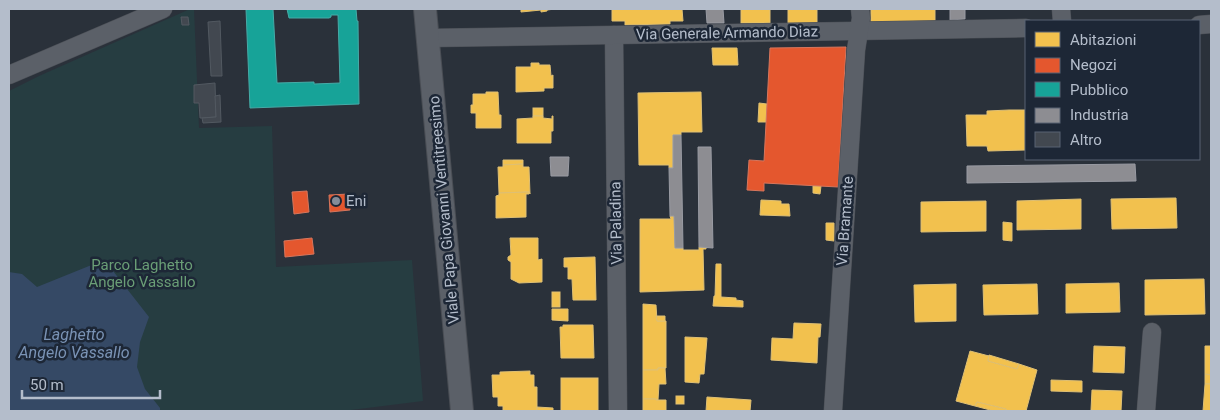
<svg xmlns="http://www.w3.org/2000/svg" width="1220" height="420" viewBox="0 0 1220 420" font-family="Roboto,sans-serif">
<rect width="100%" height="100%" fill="#2a313a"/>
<!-- green -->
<polygon fill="#263d41" points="190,9 194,9 199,128 272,126 276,267 412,260 423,401 343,411 9,411 9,91 39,76"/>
<!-- water -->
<polygon fill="#354965" points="94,264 113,271 149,317 140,342 137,367 145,389 160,408 160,411 9,411 9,272 22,274 37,287"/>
<!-- homes -->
<g fill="#f2c14e" stroke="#dfc074">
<polygon points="521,9 555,9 547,10 547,11 541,12 541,10 521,12"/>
<polygon points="612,9 682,9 683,21 670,21 670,24 625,25 625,21 612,21"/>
<rect x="741" y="9" width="29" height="14"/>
<rect x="788" y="9" width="29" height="14"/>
<polygon points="871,9 935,9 935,22 871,23"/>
<polygon points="712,48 737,48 738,65 713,65"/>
<polygon points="531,63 539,63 539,65 550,65 551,76 553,75 553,88 544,88 544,91 516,92 516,67 531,67"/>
<polygon points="486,92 498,92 499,115 501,115 501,128 476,128 476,113 471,113 471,105 473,105 473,94 486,94"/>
<polygon points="701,92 702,132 681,132 681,135 673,135 673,168 669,168 669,165 639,165 638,93"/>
<polygon points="759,103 767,104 766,122 758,122"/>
<rect x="533" y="108" width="10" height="8"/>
<polygon points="1009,110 1025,110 1026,150 988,151 987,146 967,146 966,115 987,115 987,111"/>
<polygon points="533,116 543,116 543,118 552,119 552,116 553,116 553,131 551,131 551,143 517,143 517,119 533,118"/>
<polygon points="503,160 523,160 523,164 503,165"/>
<polygon points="523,164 523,167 529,167 530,194 529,192 499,193 498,167 503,167 503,165"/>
<polygon points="813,186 821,186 820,194 813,193"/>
<polygon points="529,192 529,194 526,194 526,217 496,218 496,196 499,195 499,193"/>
<polygon points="1176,198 1177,228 1112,229 1111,199"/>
<polygon points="1081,199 1081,229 1017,230 1017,201"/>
<polygon points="761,200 781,201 781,204 789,204 790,216 760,215"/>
<polygon points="986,201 986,231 921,232 921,202"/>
<polygon points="670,216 674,216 675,248 683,248 683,250 699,250 699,247 706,247 706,249 703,249 704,290 640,292 640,219 671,219"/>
<polygon points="1003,222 1012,223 1012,241 1003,240"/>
<polygon points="826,223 834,223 834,241 826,240"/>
<polygon points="510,238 538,238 538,260 542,259 542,282 519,283 511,279 511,262 508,260 508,257 511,255"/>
<polygon points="595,257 596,300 573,300 572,279 568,279 568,267 564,267 564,258"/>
<polygon points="716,264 721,264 721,297 736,298 736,300 743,301 743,307 713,306 714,296 715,296"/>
<polygon points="1204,279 1205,314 1145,315 1145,280"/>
<polygon points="1119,283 1120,312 1066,313 1066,284"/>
<polygon points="956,284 956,321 915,322 914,285"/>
<polygon points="1037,284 1038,314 984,315 983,285"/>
<rect x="552" y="292" width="8" height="15"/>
<polygon points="643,304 656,305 657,321 666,321 666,368 658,368 658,370 643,370"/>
<polygon points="552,309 568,309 568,321 552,320"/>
<polygon points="656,316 665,316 665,321 657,321"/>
<polygon points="794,323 821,324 820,337 818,337 817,363 771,360 772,338 793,339"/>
<polygon points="563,325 593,325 594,358 561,358 560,327 563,327"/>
<polygon points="685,337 707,338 704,374 700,374 699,383 685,382"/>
<polygon points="1094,346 1125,347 1124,373 1093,372"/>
<polygon points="1205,346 1211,346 1211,375 1205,374"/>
<polygon points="970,351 989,356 988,361 1017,369 1019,364 1037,370 1026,411 1006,411 1006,409 977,402 975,406 956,401"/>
<polygon points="989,355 1019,364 1017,369 988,361"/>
<polygon points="658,368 665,368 666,384 659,384 658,400 656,400 656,399 643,399 643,370 658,370"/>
<polygon points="530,371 530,375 534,375 534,387 537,387 537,411 503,411 503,406 498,406 498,397 493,397 492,375 500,375 500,372"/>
<polygon points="1205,374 1211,375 1211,384 1205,384"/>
<rect x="561" y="378" width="37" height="33"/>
<polygon points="1051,380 1082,381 1082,392 1051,391"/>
<polygon points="1205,384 1211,384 1211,411 1203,411"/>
<polygon points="1092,390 1122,391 1121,411 1093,411 1093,410 1091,410"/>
<rect x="676" y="396" width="8" height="8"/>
<polygon points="707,397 751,400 750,411 706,411"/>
<polygon points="643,399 656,399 656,400 666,400 666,411 643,411"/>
<polygon points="977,402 1006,409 1006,411 994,411 975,406"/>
<polygon points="537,407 553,408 553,411 537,411"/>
</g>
<!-- shops -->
<g fill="#e4572e" stroke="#d6765d">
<polygon points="846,47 838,187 764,183 764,191 747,190 749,160 764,161 770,48"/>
<polygon points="307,191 309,212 294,214 292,192"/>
<polygon points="349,194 350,210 330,212 329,195"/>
<polygon points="312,238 314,254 285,257 284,241"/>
</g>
<!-- public -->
<polygon fill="#17a398" stroke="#46aba7" points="246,9 273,9 277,83 314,82 314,84 340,83 338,15 331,15 331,17 329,18 289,18 287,9 356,9 357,21 358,21 359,104 250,108"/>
<!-- industry -->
<g fill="#8d8d92" stroke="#999ba3">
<polygon points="706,9 723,9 724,23 707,23"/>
<polygon points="950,9 965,9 965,19 950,20"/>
<polygon points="673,135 681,135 683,248 675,248 674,216 670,216 669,168 673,168"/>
<polygon points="698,147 711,147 713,248 699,247"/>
<polygon points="550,157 569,157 568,176 551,176"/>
<polygon points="1135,164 1136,181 967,183 967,166"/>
</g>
<!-- building -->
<g fill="#424850" stroke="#525961">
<polygon points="181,17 188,17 189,25 182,25"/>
<polygon points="220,21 222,76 211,76 208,22"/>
<polygon points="215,83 216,117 200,118 199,103 194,103 194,85"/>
<polygon points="220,95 221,122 203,123 202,118 216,117 215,96"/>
</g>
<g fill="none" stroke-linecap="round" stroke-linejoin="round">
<defs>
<g id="minor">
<polyline points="1061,9 1062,21"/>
<polyline points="1199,25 1211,24"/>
<polyline points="614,35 618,411"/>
<polyline points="428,38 1026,28"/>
<polyline points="9,75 163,9"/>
<polyline points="833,411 856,50 861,18 860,9"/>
<polyline points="1146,411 1152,332"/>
</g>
<polyline id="tertiary" points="425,9 462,411"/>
</defs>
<!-- minor casing -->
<use href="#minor" stroke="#494d54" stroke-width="19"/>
<!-- tertiary casing -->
<use href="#tertiary" stroke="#494d54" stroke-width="24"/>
<!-- minor -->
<use href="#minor" stroke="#5b6068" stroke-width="18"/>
<!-- tertiary -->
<use href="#tertiary" stroke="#5b6068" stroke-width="22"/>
</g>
<!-- markers -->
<circle fill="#848c98" stroke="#1d2736" stroke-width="2" cx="336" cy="201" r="5"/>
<g text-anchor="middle" stroke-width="5" stroke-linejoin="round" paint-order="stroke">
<!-- street labels -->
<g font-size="15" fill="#b4bdcb" stroke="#1d2736">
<text transform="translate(727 33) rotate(-1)" y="5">Via Generale Armando Diaz</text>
<text transform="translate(444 210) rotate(-95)" y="5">Viale Papa Giovanni Ventitreesimo</text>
<text transform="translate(845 221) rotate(-86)" y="5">Via Bramante</text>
<text transform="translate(616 223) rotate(-91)" y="5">Via Paladina</text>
</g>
<!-- poi labels -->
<g font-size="15" fill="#b4bdcb" stroke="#1d2736" text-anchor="start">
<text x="346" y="206">Eni</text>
</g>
<!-- park labels -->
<g font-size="15" fill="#6a9e76" stroke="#1d2736">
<text x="142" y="270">Parco Laghetto<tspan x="142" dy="17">Angelo Vassallo</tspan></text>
</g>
<!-- water labels -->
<g font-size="16" font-style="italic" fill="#7a93b5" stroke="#1d2736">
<text x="74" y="340">Laghetto<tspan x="74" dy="18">Angelo Vassallo</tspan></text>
</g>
</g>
<!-- border -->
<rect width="1220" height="420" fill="none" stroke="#b4bdcb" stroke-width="20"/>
<!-- legend -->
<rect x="1025" y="20" width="175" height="140" fill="#1d2736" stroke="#596372"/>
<rect x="1035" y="32" width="25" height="15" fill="#f2c14e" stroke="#596372"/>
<text x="1070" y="45" font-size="15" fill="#b4bdcb">Abitazioni</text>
<rect x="1035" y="58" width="25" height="15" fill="#e4572e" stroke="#596372"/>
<text x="1070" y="70" font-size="15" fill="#b4bdcb">Negozi</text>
<rect x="1035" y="82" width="25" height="15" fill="#17a398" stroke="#596372"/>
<text x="1070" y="95" font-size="15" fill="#b4bdcb">Pubblico</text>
<rect x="1035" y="108" width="25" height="15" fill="#8d8d92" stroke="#596372"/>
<text x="1070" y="120" font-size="15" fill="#b4bdcb">Industria</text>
<rect x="1035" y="132" width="25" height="15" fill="#424850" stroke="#596372"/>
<text x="1070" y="145" font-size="15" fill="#b4bdcb">Altro</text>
<!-- scale -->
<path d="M22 390v8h138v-8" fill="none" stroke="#b4bdcb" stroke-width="2.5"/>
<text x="30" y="390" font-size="15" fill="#b4bdcb" stroke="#1d2736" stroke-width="4" paint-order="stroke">50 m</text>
</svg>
